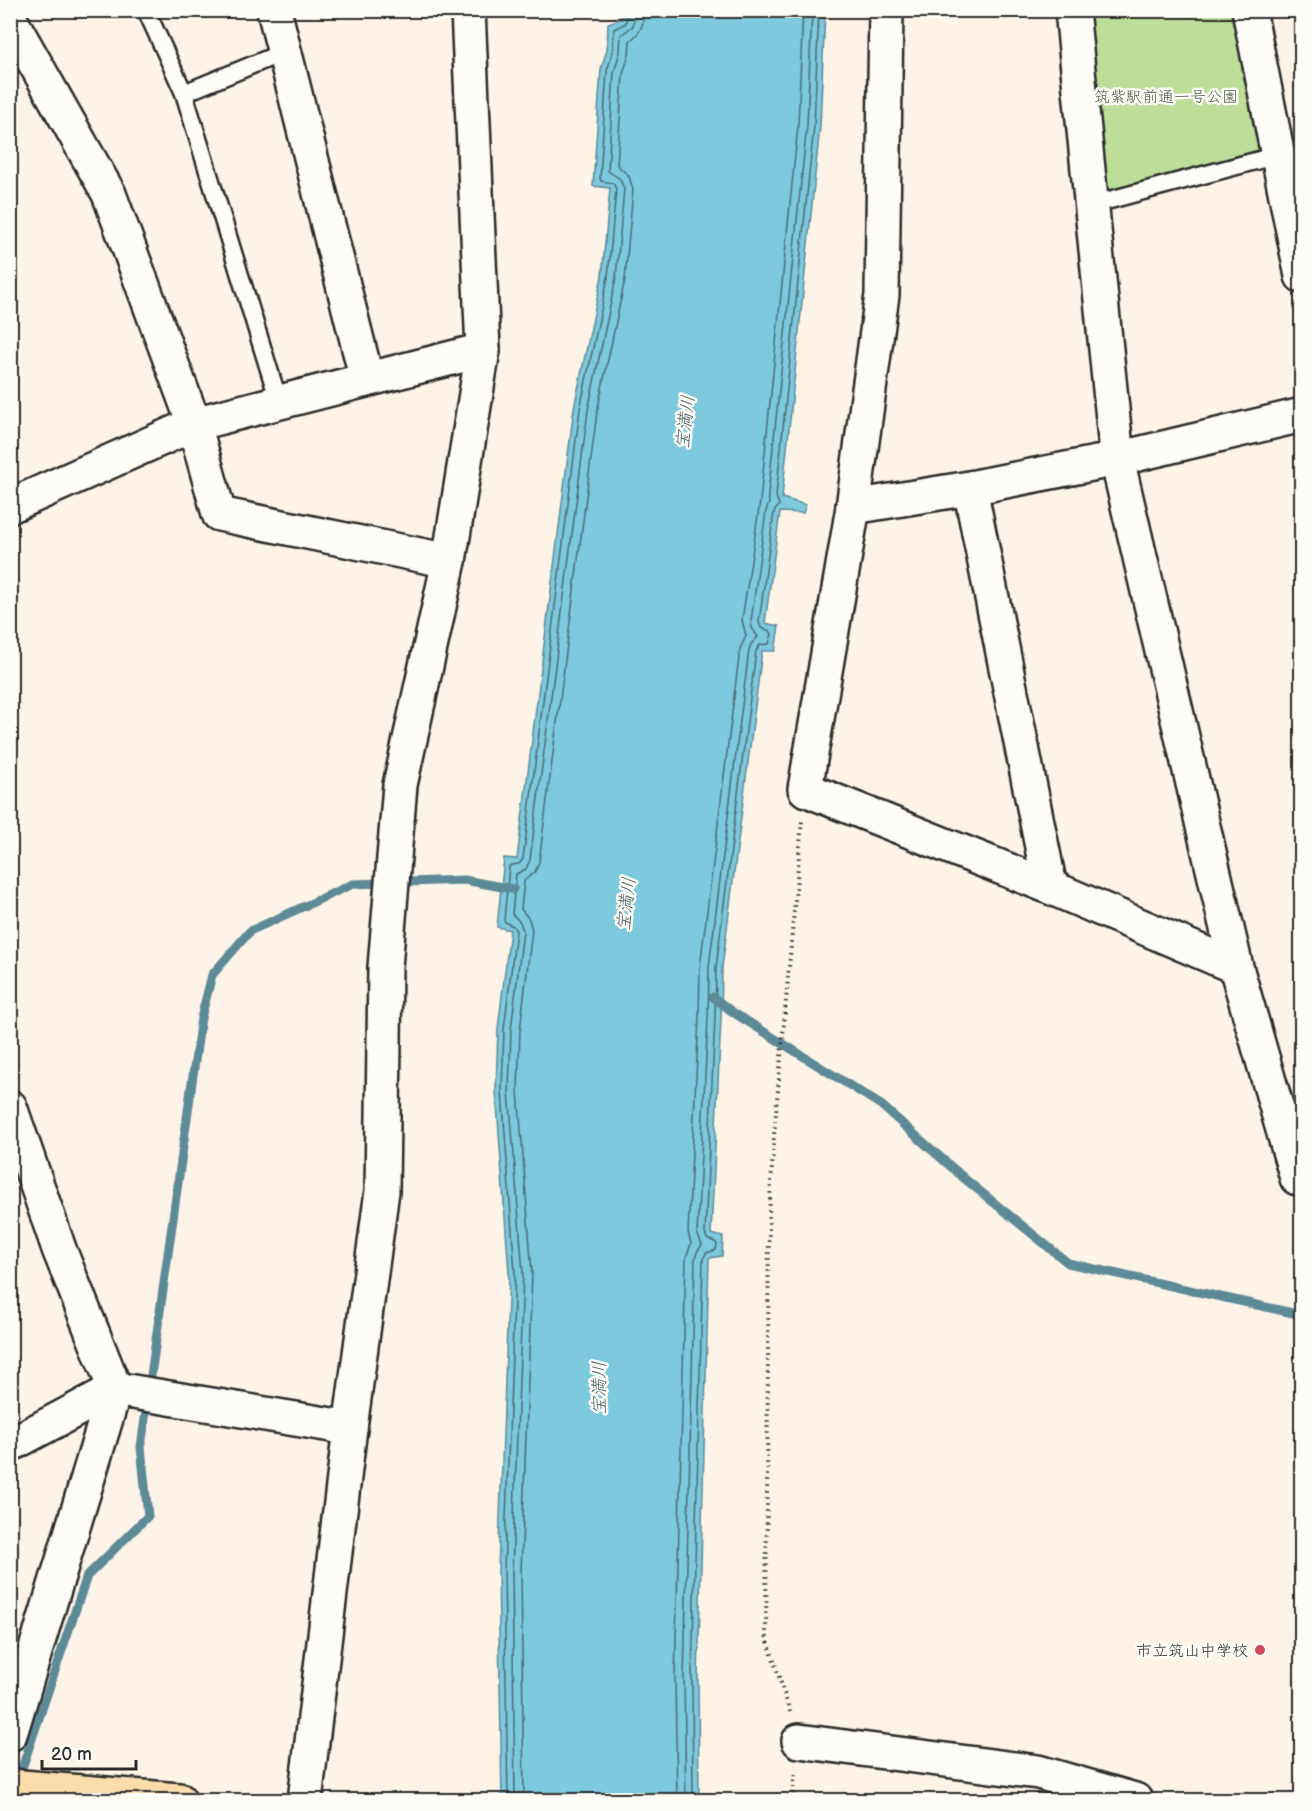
<svg xmlns="http://www.w3.org/2000/svg" width="1312" height="1811" viewBox="0 0 1312 1811" font-family="'Balsamiq Sans','Klee One',sans-serif">
<rect width="100%" height="100%" fill="#fdf3e7"/>
<filter id="ink" filterUnits="userSpaceOnUse"><feTurbulence type="fractalNoise" baseFrequency=".0167" numOctaves="2"/><feDisplacementMap in="SourceGraphic" scale="12" xChannelSelector="R" yChannelSelector="G"/><feConvolveMatrix kernelMatrix="1 2 1 2 8 2 1 2 1" color-interpolation-filters="sRGB"/></filter>
<g filter="url(#ink)">
<!-- green -->
<polygon fill="#bcde98" stroke="#748462" stroke-width="1.5" points="1072,11 1249,11 1278,155 1091,205"/>
<!-- water -->
<polygon fill="#7dc9dd" stroke="#5c8a96" stroke-width="1.5" points="621,11 825,11 820,126 782,498 806,505 803,513 780,512 765,623 779,626 775,651 762,651 722,968 721,1018 711,1234 723,1237 722,1256 709,1258 698,1679 699,1800 502,1800 498,1571 509,1273 496,1091 498,1029 510,930 497,927 504,858 517,859 574,408 602,276 610,188 593,186 601,69 607,50 608,23 621,19"/>
<g fill="none" stroke-linecap="round" stroke-linejoin="round">
<!-- shore -->
<g stroke="#4c6a72" stroke-width="1.5">
<polyline points="508,1800 504,1571 515,1273 502,1091 504,1029 516,931 513,926 505,922 504,920 509,867 511,865 519,864 523,859 580,409 608,277 616,189 613,183 601,181 600,178 607,71 613,51 614,29 626,23 627,10"/>
<polyline points="515,1800 512,1571 523,1273 509,1091 511,1030 523,931 520,922 512,914 516,874 526,869 530,860 588,410 616,278 624,189 620,179 608,171 614,72 620,52 621,35 633,26 635,10"/>
<path d="M 524,1800 L 521,1572 L 532,1273 L 518,1091 L 520,1030 L 532,930 L 529,919 L 521,909 L 524,881 L 535,872 L 539,862 L 597,412 L 625,279 L 633,190 L 629,176 L 617,165 L 623,74 L 629,54 L 630,41 C 641,32 644,25 644,10"/>
<polyline points="677,1800 675,1678 686,1258 691,1244 688,1232 699,1018 700,967 740,649 746,636 742,620 760,502 798,125 803,10"/>
<polyline points="686,1800 684,1678 695,1259 697,1252 702,1245 697,1233 708,1018 709,967 749,650 751,644 758,637 752,628 751,621 766,511 769,503 768,495 807,125 812,10"/>
<polyline points="693,1800 692,1678 703,1259 706,1253 716,1250 717,1244 715,1242 707,1239 705,1233 715,1018 716,968 756,651 760,645 769,644 772,634 770,631 761,628 759,622 774,512 779,505 776,496 814,126 819,10"/>
</g>
<!-- stream -->
<g stroke="#5c8a96" stroke-width="9">
<polyline points="713,997 734,1013 881,1105 965,1179 1068,1263 1302,1315"/>
<polyline points="18,1780 87,1576 148,1516 141,1447 201,1018 212,975 250,931 353,884 464,880 513,889"/>
</g>
<defs>
<g id="service">
<polyline points="146,10 184,93 279,402"/>
<polyline points="184,93 284,52"/>
<polyline points="1091,205 1278,155"/>
</g>
<g id="minor">
<polyline points="274,10 367,380"/>
<polyline points="886,10 882,295 853,507 805,789 1050,887 1236,967"/>
<polyline points="1072,10 1117,459 1236,967 1297,1178 1302,1177"/>
<polyline points="1249,10 1302,276"/>
<polyline points="10,19 109,194 194,424 219,514 449,561"/>
<polyline points="970,488 1050,887"/>
<polyline points="10,506 194,424 483,350"/>
<polyline points="853,507 970,488 1117,459 1302,415"/>
<polyline points="10,1107 59,1249 115,1389 10,1734"/>
<polyline points="10,1445 115,1389 350,1428"/>
<polyline points="799,1741 1038,1772 1135,1800"/>
<polyline points="305,1800 350,1428 382,1191 385,967 400,785 449,561 483,350 468,10"/>
</g>
<polyline id="primary" points="10,1786 179,1800"/>
</defs>
<!-- service casing -->
<use href="#service" stroke="#2b2b2b" stroke-width="21"/>
<!-- minor casing -->
<use href="#minor" stroke="#2b2b2b" stroke-width="38"/>
<!-- primary casing -->
<use href="#primary" stroke="#2b2b2b" stroke-width="38"/>
<!-- path -->
<g stroke="#2b2b2b" stroke-width="4" stroke-dasharray="1.5 4.5" stroke-linecap="butt">
<polyline points="790,1712 766,1635 769,1215 774,1135 802,821"/>
<polyline points="792,1800 795,1771"/>
</g>
<!-- service -->
<use href="#service" stroke="#fdfcf7" stroke-width="16"/>
<!-- minor -->
<use href="#minor" stroke="#fdfcf7" stroke-width="33"/>
<!-- primary -->
<use href="#primary" stroke="#faddab" stroke-width="33"/>
</g>
</g>
<!-- markers -->
<circle fill="#d1495b" stroke="#fdfcf7" stroke-width="2" cx="1260" cy="1650" r="6"/>
<g text-anchor="middle" stroke-width="5" stroke-linejoin="round" paint-order="stroke">
<!-- park labels -->
<g font-size="16" fill="#4f5846" stroke="#fdfcf7">
<text x="1166" y="102">筑紫駅前通一号公園</text>
</g>
<!-- poi labels -->
<g font-size="16" fill="#2b2b2b" stroke="#fdfcf7" text-anchor="end">
<text x="1248" y="1656">市立筑山中学校</text>
</g>
<!-- water labels -->
<g font-size="18" font-style="italic" fill="#445a60" stroke="#fdfcf7">
<text transform="translate(685 422) rotate(-83)" y="6">宝満川</text>
<text transform="translate(626 904) rotate(-83)" y="6">宝満川</text>
<text transform="translate(599 1388) rotate(-90)" y="6">宝満川</text>
</g>
</g>
<!-- margin -->
<rect width="1312" height="1811" fill="none" stroke="#fdfcf7" stroke-width="36"/>
<rect x="18" y="18" width="1276" height="1775" fill="none" stroke="#2b2b2b" stroke-width="2" filter="url(#ink)"/>
<!-- scale -->
<path d="M42 1760v9h94v-9" fill="none" stroke="#2b2b2b" stroke-width="3"/>
<text x="51" y="1760" font-size="18" fill="#2b2b2b" stroke="#fdfcf7" stroke-width="4.5" paint-order="stroke">20 m</text>
</svg>
